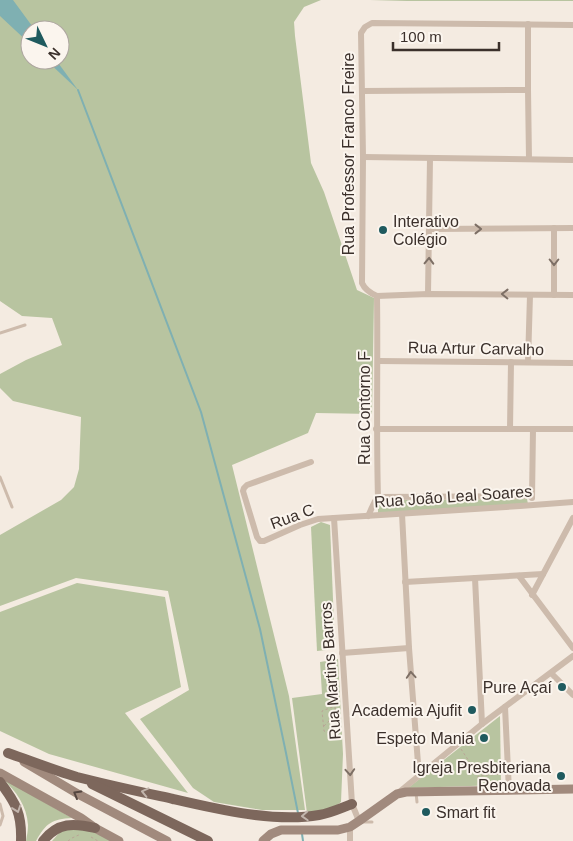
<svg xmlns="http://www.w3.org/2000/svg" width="573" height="841" viewBox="0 0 573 841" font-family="Arial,sans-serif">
<rect width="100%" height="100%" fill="#f4ebe1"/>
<!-- green -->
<g fill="#b8c4a0" fill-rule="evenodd">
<path d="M 0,0 L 321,0 L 304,7 L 294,22 L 295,36 L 311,163 L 324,192 L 357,290 L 374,298 L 372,414 L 316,413 L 308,433 L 232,465 L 289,696 L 305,810 L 262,810 L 214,802 L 193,788 L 140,719 L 189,690 L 168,591 L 76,578 L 0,606 L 0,535 L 61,500 L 74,487 L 79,469 L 81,417 L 13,401 L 0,388 L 0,374 L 26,360 L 62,345 L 52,318 L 22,316 L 0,301 ZM 30,30 L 60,30 L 60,60 L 30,60 Z"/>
<polygon points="370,0 573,0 573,1 407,1"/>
<polygon points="527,499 528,504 378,513 378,506 386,500"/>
<polygon points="321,522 330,525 335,649 317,651 311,527"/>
<polygon points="77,583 165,597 181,687 125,713 188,793 49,754 0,731 0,612"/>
<polygon points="338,659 343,754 341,802 333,808 307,813 292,698 322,694 320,662"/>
<polygon points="500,716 501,785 408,788"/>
<path d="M 2,778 L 72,818 C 52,819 46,823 36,841 L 26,841 C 27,836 28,830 28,825 C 27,806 16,791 2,778 Z"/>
<polygon points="83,825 115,841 52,841 60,832"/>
</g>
<!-- water -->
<g fill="#7fb0b2">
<polygon points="0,0 13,0 35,30 30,30 30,44 0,16"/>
<polygon points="46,60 56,60 78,90"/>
</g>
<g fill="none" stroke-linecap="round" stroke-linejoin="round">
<!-- stream -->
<g stroke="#7fb0b2" stroke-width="2">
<polyline points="78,90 201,412 260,629 286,753 298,813"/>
<polyline points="302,834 303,841"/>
</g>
<!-- path -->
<g stroke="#b9a596" stroke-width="1" stroke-dasharray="2.5 2.5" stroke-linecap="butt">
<polyline points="335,707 336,721"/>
<polyline points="324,726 331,719 339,723 340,731 335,736 324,731 322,711 340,704"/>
<polyline points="461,749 478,775"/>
<polyline points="478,783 478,776 501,774"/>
<polyline points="91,837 98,841"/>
<polyline points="68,841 72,838 81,834"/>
</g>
<!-- lane -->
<g stroke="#cdbbac" stroke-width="3">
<polyline points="0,333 25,325"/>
<polyline points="0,477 12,507"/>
<polyline points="416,793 417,802"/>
<polyline points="0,804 3,816 0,825"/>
<polyline points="362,822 372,822"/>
</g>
<!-- street -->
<g stroke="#cdbbac" stroke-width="6">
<polyline points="528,24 528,90 529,159"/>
<path d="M 573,25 L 372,23 L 365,27 L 361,33 L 363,157 L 362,283 C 365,290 370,293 377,296 L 428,294 L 573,295"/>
<polyline points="362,91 528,90"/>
<polyline points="363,157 573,160"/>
<polyline points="429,229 573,228"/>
<polyline points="428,294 430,158"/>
<polyline points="554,295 554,228"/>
<polyline points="378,361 573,363"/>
<polyline points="528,362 530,295"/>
<polyline points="376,429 573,429"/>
<polyline points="510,429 511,362"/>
<polyline points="311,462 247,485 244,488 243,491 257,537 260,541 264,541 300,525 318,519 520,506 573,502"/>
<polyline points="378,497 532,496"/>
<polyline points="532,498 533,429"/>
<polyline points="402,514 409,648 419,776"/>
<path d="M 368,516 C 372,509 372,504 378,497 C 376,430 378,363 377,296"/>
<polyline points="334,518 352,804 359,821"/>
<polyline points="519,576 573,648"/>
<polyline points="475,578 482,724"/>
<polyline points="405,582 543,574"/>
<polyline points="532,595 573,518"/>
<polyline points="342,653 409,648"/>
<polyline points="551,673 573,695"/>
<polyline points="505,707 509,791"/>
<polyline points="398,793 482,724 573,656"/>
<polyline points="350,827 350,841"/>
</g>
<!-- secondary -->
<g stroke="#a18a7d" stroke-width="9">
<polyline points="24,762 78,794 167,841"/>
<polyline points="0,773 81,818 95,828 119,841"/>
<polyline points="263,841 271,834 281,830 338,830 350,827 359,821 397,794 406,792 573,789"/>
</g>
<!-- primary -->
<g stroke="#7d675c" stroke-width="10">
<path d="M 8,753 C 31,761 54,770 77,777 C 108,785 141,792 173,799 C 216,809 275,823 319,815 C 331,813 341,808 352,804"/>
<path d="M 0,782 C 16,803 22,814 21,841"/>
<polyline points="92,784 208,841"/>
<path d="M 43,841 C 58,822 74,823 95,828"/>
</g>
</g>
<!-- one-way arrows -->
<defs><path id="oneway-chevron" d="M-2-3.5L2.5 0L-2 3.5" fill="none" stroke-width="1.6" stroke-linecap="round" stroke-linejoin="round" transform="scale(1.25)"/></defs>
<g stroke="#7d6f65">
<use href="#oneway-chevron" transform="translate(478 229)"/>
<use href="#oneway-chevron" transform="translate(429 261) rotate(-88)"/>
<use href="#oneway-chevron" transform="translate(554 262) rotate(90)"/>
<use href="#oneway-chevron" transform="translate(505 294) rotate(-179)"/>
<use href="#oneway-chevron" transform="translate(411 675) rotate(-94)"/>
<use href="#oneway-chevron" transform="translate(350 772) rotate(86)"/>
</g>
<g stroke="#c2b5ac">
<use href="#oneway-chevron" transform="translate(145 792) rotate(-167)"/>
<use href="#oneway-chevron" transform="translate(17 809) rotate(71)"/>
<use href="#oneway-chevron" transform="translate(305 816) rotate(177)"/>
</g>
<use stroke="#544640" href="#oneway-chevron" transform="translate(77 794) rotate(-150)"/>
<!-- markers -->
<g fill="#1f5a5e" stroke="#fbf5ee" stroke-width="2">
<circle cx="383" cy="230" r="5"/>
<circle cx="562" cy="687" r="5"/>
<circle cx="472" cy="710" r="5"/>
<circle cx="484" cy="738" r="5"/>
<circle cx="561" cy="776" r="5"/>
<circle cx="426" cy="812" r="5"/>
</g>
<g text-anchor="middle" stroke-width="4" stroke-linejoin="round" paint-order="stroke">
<!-- street labels -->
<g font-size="16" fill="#3b302b" stroke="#fbf5ee">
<text transform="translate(348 154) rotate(-90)" y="6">Rua Professor Franco Freire</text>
<text transform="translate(476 348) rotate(1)" y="6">Rua Artur Carvalho</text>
<text transform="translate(364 408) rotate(-90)" y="6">Rua Contorno F</text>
<text transform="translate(453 496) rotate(-4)" y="6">Rua João Leal Soares</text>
<text transform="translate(292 516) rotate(-20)" y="6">Rua C</text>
<text transform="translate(330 671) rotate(-94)" y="6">Rua Martins Barros</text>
</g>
<!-- poi labels -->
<g font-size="16" fill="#3b302b" stroke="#fbf5ee" text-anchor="end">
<text x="393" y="227" text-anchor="start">Interativo<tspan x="393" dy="18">Colégio</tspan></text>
<text x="552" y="693">Pure Açaí</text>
<text x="462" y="716">Academia Ajufit</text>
<text x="474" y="744">Espeto Mania</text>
<text x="551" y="773">Igreja Presbiteriana<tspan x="551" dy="18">Renovada</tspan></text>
<text x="436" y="818" text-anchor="start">Smart fit</text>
</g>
</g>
<!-- north arrow -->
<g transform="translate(45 45) rotate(133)"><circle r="24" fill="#fbf5ee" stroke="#aea6a0"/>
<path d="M0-4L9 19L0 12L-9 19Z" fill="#1f5a5e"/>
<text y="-8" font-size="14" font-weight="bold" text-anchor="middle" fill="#3b302b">N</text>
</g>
<!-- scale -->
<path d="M393 42v8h106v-8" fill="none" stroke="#3b302b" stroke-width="2.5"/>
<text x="400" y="42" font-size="15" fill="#3b302b" stroke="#fbf5ee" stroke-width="4" paint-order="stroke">100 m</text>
</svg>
